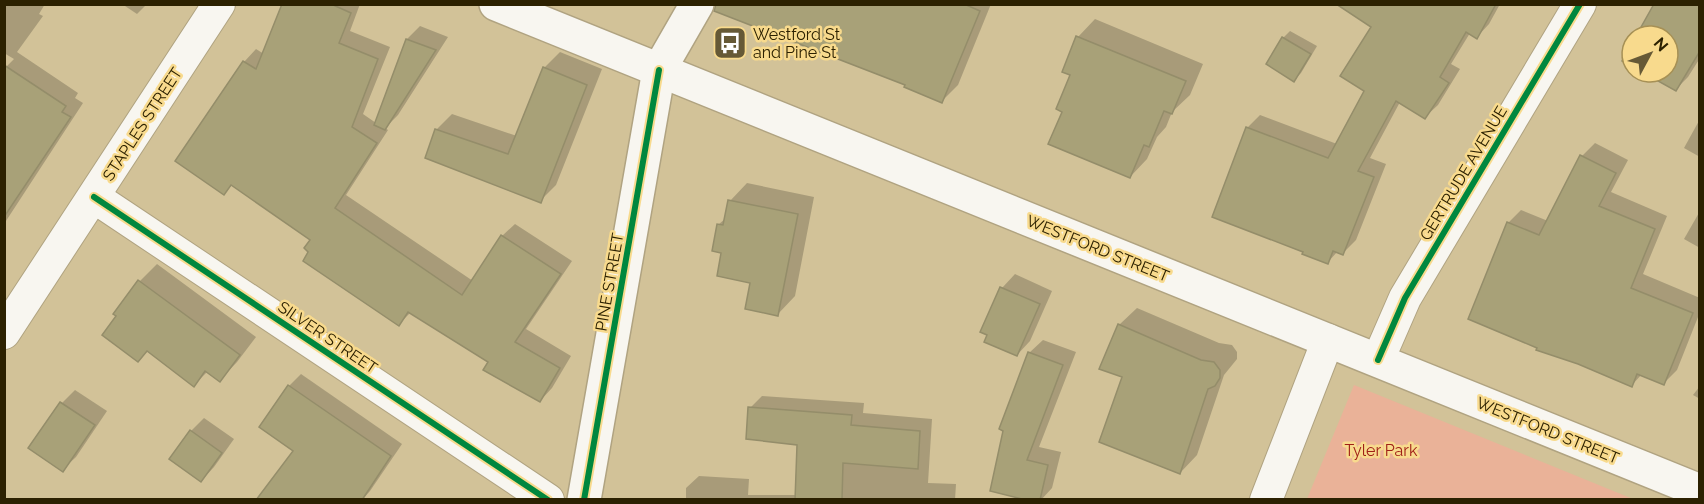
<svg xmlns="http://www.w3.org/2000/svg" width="1704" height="504" viewBox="0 0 1704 504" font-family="Raleway,sans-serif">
<rect width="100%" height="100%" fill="#d2c298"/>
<!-- green -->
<polygon fill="#eab298" points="1354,385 1633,499 1307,499"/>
<!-- shadow -->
<g fill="#0003">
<polygon points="7,4 45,4 39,14 43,16 17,52 78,93 75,98 83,103 4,224 4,69 14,59 4,53 4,8"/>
<polygon points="122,4 147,4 137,14"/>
<polygon points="284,4 360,4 350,31 390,47 363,114 376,123 407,39 420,26 448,37 398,115 385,128 388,130 346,195 473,281 502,236 515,224 572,261 526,329 571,356 552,388 540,401 490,361 411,312 399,324 310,252 312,239 233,184 224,193 177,161 244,62 256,49 264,54"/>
<polygon points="760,4 991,4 958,85 942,101"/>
<polygon points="1339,4 1500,4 1489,24 1477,37 1470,33 1451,64 1460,69 1438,105 1425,117 1400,102 1370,158 1386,164 1356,240 1343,253 1338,251 1328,262 1247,128 1260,115 1337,144 1365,91 1373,26"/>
<polygon points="1700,4 1700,58 1688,77 1676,89 1645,72 1668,72 1668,36 1642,36"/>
<polygon points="1095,19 1203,64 1190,95 1172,112 1166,127 1157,137 1147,159 1130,177 1063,111 1072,74 1078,37"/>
<polygon points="1290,31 1317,46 1301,73 1294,80 1268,64 1283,38"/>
<polygon points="560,52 602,69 556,185 540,201 436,130 452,114 517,136 544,68"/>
<polygon points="1700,119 1700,157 1684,148"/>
<polygon points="1595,143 1628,160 1611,192 1667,216 1643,274 1700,298 1700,312 1677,370 1664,383 1642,374 1632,385 1508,223 1521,210 1548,221 1582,156"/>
<polygon points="747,183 814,197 795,296 778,314 752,281 723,252 718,225 727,217 730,201"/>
<polygon points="1700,211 1700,248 1684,239"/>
<polygon points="157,264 256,337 237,362 220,380 208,371 194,385 148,350 138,360 118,316 115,314 140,281"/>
<polygon points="1015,274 1052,291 1030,341 1017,355 982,331 1002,288"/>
<polygon points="1137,308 1219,343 1232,345 1237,352 1237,359 1224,375 1197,455 1180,473 1124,376 1119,325"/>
<polygon points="1043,340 1076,352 1039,447 1061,452 1052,488 1041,500 1032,500 991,490 1029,353"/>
<polygon points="301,374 402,444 370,491 362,500 295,450 289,386"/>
<polygon points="1700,386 1700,399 1693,395"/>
<polygon points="75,390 107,411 76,457 62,470 30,448 62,403"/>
<polygon points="762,396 864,403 863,413 932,419 928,483 956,484 955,500 686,500 686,488 699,476 749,479 748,495 796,495 799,444 750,408"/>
<polygon points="204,418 234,439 214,467 201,481 191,431"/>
</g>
<!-- building -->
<g fill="#a8a178" stroke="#948d6a" stroke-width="1.5">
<polygon points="282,4 331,4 351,13 339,43 378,59 352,127 377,143 335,208 462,295 501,235 561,274 515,342 560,368 540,402 483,370 488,362 408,312 399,326 303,261 308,252 304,248 310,240 231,185 224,195 175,161 243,61 256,69"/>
<polygon points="716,4 964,4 980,11 942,103 904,87 905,85 714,11"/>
<polygon points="1336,4 1496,4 1477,39 1466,32 1440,77 1449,83 1425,119 1396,101 1358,171 1374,177 1343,255 1333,251 1328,264 1302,254 1303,252 1212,217 1246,127 1328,158 1364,91 1340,76 1371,27"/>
<polygon points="1654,4 1700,4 1700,51 1676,91 1642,72 1668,72 1668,36 1636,36"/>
<polygon points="1076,36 1186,81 1172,114 1164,111 1149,147 1144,145 1130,178 1048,144 1062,112 1056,109 1070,75 1062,72"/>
<polygon points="1282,37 1311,54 1294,82 1266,64"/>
<polygon points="406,39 436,50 385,130 374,125"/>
<polygon points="1632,42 1632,66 1622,61"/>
<polygon points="4,65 66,106 62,112 71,117 4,217"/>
<polygon points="543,67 587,85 541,203 425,158 435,129 508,154"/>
<polygon points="1580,155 1616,173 1599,206 1655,229 1631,288 1693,313 1664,385 1637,374 1632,387 1578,364 1536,350 1537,348 1468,319 1507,222 1539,235"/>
<polygon points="728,200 798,214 778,316 745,309 750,283 717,276 721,253 712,251 717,224 723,225"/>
<polygon points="138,280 240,355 220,382 205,371 194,387 147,351 138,362 102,335 116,316 113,314"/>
<polygon points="1000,287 1040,304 1017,356 984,342 987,335 980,332"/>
<polygon points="1118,324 1201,360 1214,362 1220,370 1220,378 1215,386 1208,389 1180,474 1099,442 1122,377 1099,369"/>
<polygon points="1028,352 1063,365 1027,460 1048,465 1040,500 1026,500 990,491 1003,431 999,429"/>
<polygon points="288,385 391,456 362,500 256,500 293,451 259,427"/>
<polygon points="60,402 95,425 63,472 28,448"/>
<polygon points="748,407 852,415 851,425 920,431 918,469 843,463 842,500 795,500 797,445 746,439"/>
<polygon points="190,430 222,453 201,482 169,459"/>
</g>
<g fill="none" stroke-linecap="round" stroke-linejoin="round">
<defs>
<g id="street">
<polyline points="94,197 548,500"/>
<polyline points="4,333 219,4"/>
<polyline points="1378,360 1405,298 1580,4"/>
<polyline points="1266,500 1328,340"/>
</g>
<g id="secondary">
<polyline points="496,4 1700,491"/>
<polyline points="584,500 659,70 697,4"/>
</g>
</defs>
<!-- street casing -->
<use href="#street" stroke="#b0a381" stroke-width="34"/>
<!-- secondary casing -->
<use href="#secondary" stroke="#b0a381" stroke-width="36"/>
<!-- street -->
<use href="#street" stroke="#f8f6f0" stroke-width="32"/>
<!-- secondary -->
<use href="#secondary" stroke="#f8f6f0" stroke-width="33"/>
<defs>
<g id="cycleway">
<polyline points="94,197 548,500"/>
<polyline points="1378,360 1405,298 1580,4"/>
<polyline points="584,500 659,70"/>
</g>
</defs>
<!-- cycleway casing -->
<use href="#cycleway" stroke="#f8da8d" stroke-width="10"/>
<!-- cycleway -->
<use href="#cycleway" stroke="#00873e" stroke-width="6"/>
</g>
<!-- icons -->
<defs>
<symbol id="bus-square" viewBox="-11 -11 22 22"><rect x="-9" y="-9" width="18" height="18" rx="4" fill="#665936" stroke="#f8da8d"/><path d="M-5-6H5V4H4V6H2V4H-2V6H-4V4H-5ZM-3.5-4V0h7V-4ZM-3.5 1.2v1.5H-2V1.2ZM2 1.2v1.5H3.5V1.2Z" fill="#fff"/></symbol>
</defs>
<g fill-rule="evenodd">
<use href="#bus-square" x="711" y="24" width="38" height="38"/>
</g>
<g text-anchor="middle" stroke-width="5" stroke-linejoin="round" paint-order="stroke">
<!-- poi labels -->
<g font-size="16" fill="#2c2101" stroke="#f8da8d" text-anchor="start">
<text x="753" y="40">Westford St<tspan x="753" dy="18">and Pine St</tspan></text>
</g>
<!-- street labels -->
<g font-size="16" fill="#2c2101" stroke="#f8da8d">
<text transform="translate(142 124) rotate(-57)" y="6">STAPLES STREET</text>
<text transform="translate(1463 173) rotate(-59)" y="6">GERTRUDE AVENUE</text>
<text transform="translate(1098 248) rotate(22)" y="6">WESTFORD STREET</text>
<text transform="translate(609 282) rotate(-80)" y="6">PINE STREET</text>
<text transform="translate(328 337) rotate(34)" y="6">SILVER STREET</text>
<text transform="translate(1548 430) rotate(22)" y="6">WESTFORD STREET</text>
</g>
<!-- park labels -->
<g font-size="16" fill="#a02017" stroke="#f8da8d">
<text x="1381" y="456">Tyler Park</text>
</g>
</g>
<!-- border -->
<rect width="1704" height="504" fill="none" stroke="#2c2101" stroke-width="12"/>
<!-- north arrow -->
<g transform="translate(1650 54) rotate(49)"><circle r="28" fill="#f8da8d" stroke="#a69055" stroke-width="1.5"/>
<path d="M0-4.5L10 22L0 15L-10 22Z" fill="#665936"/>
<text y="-9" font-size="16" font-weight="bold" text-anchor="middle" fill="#2c2101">N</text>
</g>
</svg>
